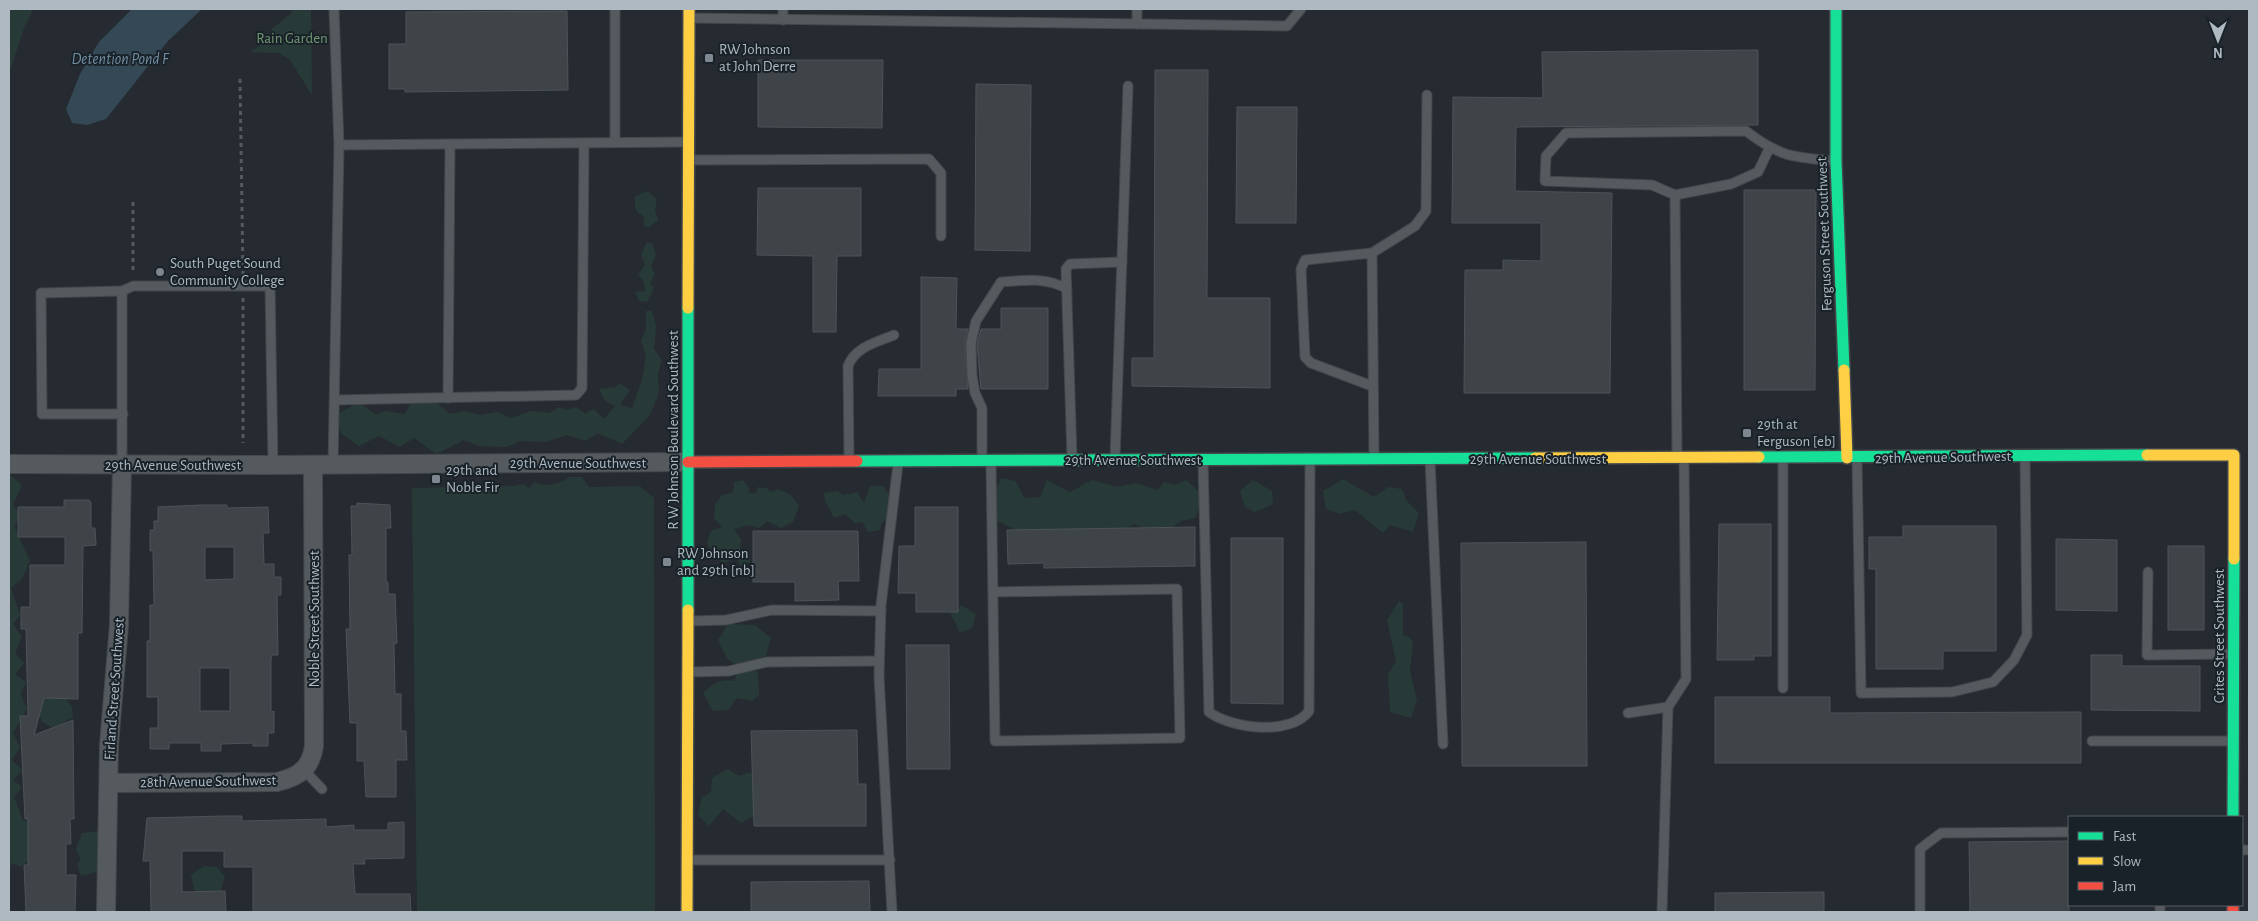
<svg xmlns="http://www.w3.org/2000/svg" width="2258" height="921" viewBox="0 0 2258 921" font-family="'Alegreya Sans',sans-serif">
<rect width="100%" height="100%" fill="#252b30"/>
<!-- green -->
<g fill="#283a38">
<polygon points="9,9 33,9 24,28 9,74"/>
<polygon points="290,9 311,9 312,95 290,60 279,53 250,52 267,41 272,29 293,12"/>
<polygon points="647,191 657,199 655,211 658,220 649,227 644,226 644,217 636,211 634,197"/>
<polygon points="647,242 652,243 656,255 651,266 655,273 650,284 654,287 648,301 640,302 635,292 645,291 643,280 638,275 645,265 641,255"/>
<polygon points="646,311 652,311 656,326 654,349 662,360 658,374 659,393 650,415 622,444 598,433 585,441 567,435 546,442 519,441 507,447 478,446 464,440 436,454 414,438 400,447 379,436 359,446 341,433 336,415 359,402 376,415 385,411 405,414 411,402 430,397 450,414 465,411 481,415 497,412 511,418 531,411 549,413 560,407 567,410 576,407 585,414 594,409 604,419 615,406 605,401 599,389 616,387 619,383 630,390 620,405 632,408 642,380 646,355 641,341 646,329"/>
<polygon points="9,474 22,485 13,504 21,516 14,526 30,561 22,579 11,588 20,615 13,624 22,637 15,653 24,663 15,674 26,682 21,694 27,709 13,733 20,747 12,760 22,770 13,780 22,787 14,797 23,821 50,821 35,829 28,829 28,850 31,852 27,862 20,867 13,863 9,867"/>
<path d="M 570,477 L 582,477 L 589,487 L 640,486 L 654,498 L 655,912 L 417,912 L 412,488 L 513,486 L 524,484 L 529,488 L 534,482 C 548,488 558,484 570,477 Z"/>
<polygon points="1001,478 1016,481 1024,498 1040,497 1047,480 1070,492 1092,480 1117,487 1135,483 1158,490 1164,482 1175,485 1186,480 1204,496 1195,518 1181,521 1161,535 1134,524 1110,538 1022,533 997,521 991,502"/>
<polygon points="1343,479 1374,497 1388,487 1402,489 1406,500 1419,513 1413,532 1390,525 1383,533 1355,510 1340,514 1326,509 1323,491"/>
<polygon points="743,480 749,488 749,493 756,493 758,487 767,488 770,492 778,489 791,495 799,506 793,522 781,528 767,521 759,528 749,525 734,529 741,539 740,550 749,552 750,562 741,566 736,557 725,563 712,557 707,541 711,531 722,527 714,518 715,505 722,495 733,492 734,482"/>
<polygon points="1253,480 1272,491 1273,504 1255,512 1245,507 1240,491"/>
<polygon points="870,486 883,486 889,495 893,495 889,518 882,522 880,530 868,532 862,522 855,523 845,514 834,518 825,501 824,493 837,491 844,495 857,492 864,503"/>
<polygon points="1399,601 1403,604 1403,635 1409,637 1413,642 1410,671 1417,700 1411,718 1390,712 1388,675 1396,661 1387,620"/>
<polygon points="962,605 976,614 972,628 960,633 950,612 957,612 958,608"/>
<path d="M 728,624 L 755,625 L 771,638 L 766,656 L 749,661 L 758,674 L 759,695 L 752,701 L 737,698 L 728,710 L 713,711 L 703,693 C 713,684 720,678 734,681 L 738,671 L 742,668 L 727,659 L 718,640 Z"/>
<polygon points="44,698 65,698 72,707 73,717 53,728 42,722 41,718 36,715"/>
<polygon points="728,769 739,776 750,772 762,784 761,809 754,816 741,823 723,809 709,826 698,815 702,797 711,792 712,778"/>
<polygon points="98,831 102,838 100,871 81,876 77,864 81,859 76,849 82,833"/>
<polygon points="204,866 217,867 225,877 220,892 208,893 194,890 191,875"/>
</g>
<!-- water -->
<polygon fill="#344856" points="132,9 202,9 168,41 106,119 87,125 72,123 66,109 80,74 99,42"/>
<!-- building -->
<g fill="#3e4448" stroke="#4d5358" fill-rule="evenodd">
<polygon points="567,11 568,90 405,92 405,89 389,89 389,44 406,44 406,12"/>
<polygon points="1758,50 1758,125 1516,127 1515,191 1612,193 1610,393 1464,393 1465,270 1503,270 1503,260 1541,261 1541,223 1452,223 1453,97 1543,98 1542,52"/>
<polygon points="758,60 883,60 882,128 758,127"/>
<polygon points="1155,70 1208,70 1207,298 1270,298 1270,388 1132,386 1132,358 1154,358"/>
<polygon points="976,84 1031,85 1030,251 975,250"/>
<polygon points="1237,107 1297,107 1296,223 1236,223"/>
<polygon points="758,188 861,188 861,256 837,256 836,332 813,332 813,256 757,255"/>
<polygon points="1744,190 1816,190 1815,390 1744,390"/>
<polygon points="921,277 957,278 956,329 968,329 965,343 968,389 956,389 956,396 878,396 879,369 921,369"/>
<polygon points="1001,308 1048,308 1048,389 981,389 977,344 981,329 1001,329"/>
<polygon points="64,500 89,500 91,502 91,528 95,528 96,545 83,546 82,633 78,633 78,699 44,698 34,735 73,720 74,819 70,819 71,844 66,844 66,875 76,875 75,912 26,912 24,865 28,865 28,819 25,819 20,716 28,716 26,629 21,629 21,607 30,607 30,565 65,565 65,537 18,537 18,507 64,507"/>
<polygon points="357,503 390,505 391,528 386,528 386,582 388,582 388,594 395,594 397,643 394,644 395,694 401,694 401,731 406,731 407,760 396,760 396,797 366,797 364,761 357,761 357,723 350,723 346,629 350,629 349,555 352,555 351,506 357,506"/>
<path d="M 201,505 L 227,505 L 227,508 L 268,507 L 269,533 L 263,533 L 264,564 L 274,564 L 274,577 L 281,577 L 281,595 L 277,595 L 278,655 L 272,655 L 271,658 L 271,712 L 274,711 L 274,733 L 268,733 L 268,746 L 253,746 L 253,743 L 221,744 L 221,751 L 201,751 L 201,743 L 169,743 L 169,749 L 150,749 L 150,728 L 158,728 L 158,697 L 147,697 L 147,641 L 150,641 L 150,605 L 154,605 L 153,551 L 150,551 L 150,530 L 154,530 L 154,521 L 158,521 L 158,507 ZM 205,547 L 234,547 L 234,579 L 205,580 ZM 200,668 L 230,668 L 230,711 L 200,711 Z"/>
<polygon points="915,507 958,507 958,612 916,612 916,593 898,593 899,546 915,546"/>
<polygon points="1719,524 1771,524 1771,656 1754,656 1754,660 1717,660"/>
<polygon points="1903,526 1996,526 1996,651 1943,651 1943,669 1876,669 1876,569 1869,569 1869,537 1903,537"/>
<polygon points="1195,527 1195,566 1044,568 1044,563 1008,564 1007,530"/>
<polygon points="753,531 858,531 859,581 838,581 839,600 795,601 795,582 753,582"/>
<polygon points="1231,538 1283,538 1283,704 1231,703"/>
<polygon points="2056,539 2117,540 2117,611 2056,610"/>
<polygon points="1586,542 1587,766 1462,766 1461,543"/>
<rect x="2168" y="546" width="36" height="84"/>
<polygon points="906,645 949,645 950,769 907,769"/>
<polygon points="2091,655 2122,655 2122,666 2200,666 2200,711 2091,710"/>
<polygon points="1715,697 1830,697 1830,713 2081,712 2081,763 1715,763"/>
<polygon points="857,730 858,784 866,784 866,826 754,826 751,731"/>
<polygon points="223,816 242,816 242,821 326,819 326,827 354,825 354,830 388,830 388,823 404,822 404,858 364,859 365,864 353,864 355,894 410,894 411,912 253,912 253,867 224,867 224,851 182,851 182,892 225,891 226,912 151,912 150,861 143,861 147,818"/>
<polygon points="2069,841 2069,912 1970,912 1969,842"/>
<polygon points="869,881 870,912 751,912 751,882"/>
<polygon points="1824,892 1824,912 1715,912 1715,893"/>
</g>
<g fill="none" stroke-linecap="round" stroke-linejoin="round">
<defs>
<g id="lane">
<polyline points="615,9 615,142"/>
<polyline points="783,9 783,20"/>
<polyline points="690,18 1287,26 1301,9"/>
<polyline points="1137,24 1137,9"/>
<polyline points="339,145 686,142"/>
<polyline points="689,160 929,159 941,173 941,236"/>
<polyline points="1675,195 1731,184 1758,172 1769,149"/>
<polyline points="122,291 41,293 42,414 123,414"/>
<polyline points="1372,386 1311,363 1305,357 1301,269 1305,260 1372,253"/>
<polyline points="448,398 450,144"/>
<polyline points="335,400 576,395 582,388 584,143"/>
<path d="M 1677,456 L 1675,195 L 1652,185 L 1545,181 L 1546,156 L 1566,133 L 1746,131 C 1780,157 1792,157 1834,161"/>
<polyline points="1374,457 1372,253 1415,226 1426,211 1427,95"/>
<polyline points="1072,458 1066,269 1070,264 1122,262"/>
<polyline points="1115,458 1128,86"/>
<polyline points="1857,458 1861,693 1952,692 1993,682 2014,660 2027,635 2025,457"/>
<path d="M 849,459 L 848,366 C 855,347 877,342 894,335"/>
<path d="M 982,459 L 982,408 L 975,393 L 972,376 L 971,343 L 976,321 L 1001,282 C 1024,280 1047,277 1067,289"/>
<polyline points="1783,459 1783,688"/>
<path d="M 1203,460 L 1209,712 C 1232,729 1291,736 1309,711 L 1310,460"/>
<polyline points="1430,460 1443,744"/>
<polyline points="991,462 995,741 1180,738 1177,589 993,592"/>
<polyline points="333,465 339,145 334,9"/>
<polyline points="122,466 122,291 133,286 270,286 273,465"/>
<polyline points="2148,572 2147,655 2231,654"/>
<polyline points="690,621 726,620 772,610 881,611"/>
<polyline points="688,672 729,671 767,662 879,661"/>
<polyline points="1628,713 1668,707 1686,679 1684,459"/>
<polyline points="2092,741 2231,741"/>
<polyline points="304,770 322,789"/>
<polyline points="2242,850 2249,850"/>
<polyline points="690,860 890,860"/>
<polyline points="2160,905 2160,912"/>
<polyline points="892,912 879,676 881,605 898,464"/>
<polyline points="1662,912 1668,707"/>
<polyline points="1920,912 1920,849 1941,833 2069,832"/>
</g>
<g id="street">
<polyline points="9,464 273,465 688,462"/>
<path d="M 109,783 L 277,782 C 299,777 311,768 314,746 L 313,465"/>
<polyline points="106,912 109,745 119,625 122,466"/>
</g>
<g id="fast">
<polyline points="1836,9 1836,161 1844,370"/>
<polyline points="1759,457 2147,455"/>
<polyline points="857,461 1535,458"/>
<polyline points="688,610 688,308"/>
<polyline points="2233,817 2234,559"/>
</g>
<g id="slow">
<polyline points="688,308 689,9"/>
<polyline points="1844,370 1847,458"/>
<polyline points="2147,455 2234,455 2234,559"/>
<polyline points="1535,458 1759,457"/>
<polyline points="687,912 688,610"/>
</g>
<g id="jam">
<polyline points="688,462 857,461"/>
<polyline points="2233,905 2233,912"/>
</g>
</defs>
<!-- lane casing -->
<use href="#lane" stroke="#43474b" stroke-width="11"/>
<!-- street casing -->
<use href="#street" stroke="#43474b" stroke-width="20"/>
<!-- fast casing -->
<use href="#fast" stroke="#43474b" stroke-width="14"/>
<!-- slow casing -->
<use href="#slow" stroke="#43474b" stroke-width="14"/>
<!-- jam casing -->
<use href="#jam" stroke="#43474b" stroke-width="14"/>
<!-- path -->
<g stroke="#545a5d" stroke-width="3" stroke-dasharray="4 4" stroke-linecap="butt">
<polyline points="240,79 243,274"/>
<polyline points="133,202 133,273"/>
<polyline points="243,298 243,443"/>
</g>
<!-- lane -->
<use href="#lane" stroke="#555a5e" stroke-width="9"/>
<!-- street -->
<use href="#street" stroke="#555a5e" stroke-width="18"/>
<!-- fast -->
<use href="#fast" stroke="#16e098" stroke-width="11"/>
<!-- slow -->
<use href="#slow" stroke="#ffcf43" stroke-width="11"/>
<!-- jam -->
<use href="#jam" stroke="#f24e42" stroke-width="11"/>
</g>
<!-- markers -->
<g fill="#7e878f" stroke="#1a2229" stroke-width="2">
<rect x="704" y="53" width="10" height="10" rx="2.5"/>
<circle cx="160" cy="272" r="5"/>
<rect x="1742" y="428" width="10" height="10" rx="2.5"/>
<rect x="431" y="474" width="10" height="10" rx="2.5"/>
<rect x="662" y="557" width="10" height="10" rx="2.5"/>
</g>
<g text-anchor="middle" stroke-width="4" stroke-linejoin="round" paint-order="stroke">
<!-- park labels -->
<g font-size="15" fill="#709672" stroke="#1a2229">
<text x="292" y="43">Rain Garden</text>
</g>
<!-- poi labels -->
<g font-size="15" fill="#aeb9c2" stroke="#1a2229" text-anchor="start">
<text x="719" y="54">RW Johnson<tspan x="719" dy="17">at John Derre</tspan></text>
<text x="170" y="268">South Puget Sound<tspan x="170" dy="17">Community College</tspan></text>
<text x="1757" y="429">29th at<tspan x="1757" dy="17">Ferguson [eb]</tspan></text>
<text x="446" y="475">29th and<tspan x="446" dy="17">Noble Fir</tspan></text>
<text x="677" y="558">RW Johnson<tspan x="677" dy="17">and 29th [nb]</tspan></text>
</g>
<!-- street labels -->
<g font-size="15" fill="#aeb9c2" stroke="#1a2229">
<text transform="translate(1824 234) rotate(-92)" y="5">Ferguson Street Southwest</text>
<text transform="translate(673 430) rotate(-90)" y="5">R W Johnson Boulevard Southwest</text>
<text transform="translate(1943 457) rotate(-1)" y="5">29th Avenue Southwest</text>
<text x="1538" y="464">29th Avenue Southwest</text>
<text x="1133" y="465">29th Avenue Southwest</text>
<text x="578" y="468">29th Avenue Southwest</text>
<text x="173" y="470">29th Avenue Southwest</text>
<text transform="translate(314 619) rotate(-90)" y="5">Noble Street Southwest</text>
<text transform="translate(2219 636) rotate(-90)" y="5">Crites Street Southwest</text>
<text transform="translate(114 689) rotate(-86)" y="5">Firland Street Southwest</text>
<text transform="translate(208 781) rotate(-1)" y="5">28th Avenue Southwest</text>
</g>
<!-- water labels -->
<g font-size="16" font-style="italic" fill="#718ea3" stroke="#1a2229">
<text x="120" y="64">Detention Pond F</text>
</g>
</g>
<!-- border -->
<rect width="2258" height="921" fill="none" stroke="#aeb9c2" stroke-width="20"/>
<!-- legend -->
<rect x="2068" y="816" width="175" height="90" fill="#1a2229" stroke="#555e66"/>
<rect x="2078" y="832" width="25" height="8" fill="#16e098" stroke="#555e66"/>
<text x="2113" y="841" font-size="15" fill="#aeb9c2">Fast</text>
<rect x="2078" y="857" width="25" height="8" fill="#ffcf43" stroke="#555e66"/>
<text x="2113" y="866" font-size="15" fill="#aeb9c2">Slow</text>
<rect x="2078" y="882" width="25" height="8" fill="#f24e42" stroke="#555e66"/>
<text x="2113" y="891" font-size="15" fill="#aeb9c2">Jam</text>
<!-- north arrow -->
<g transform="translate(2218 40) rotate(180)" stroke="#1a2229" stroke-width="4" paint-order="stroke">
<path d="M0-4L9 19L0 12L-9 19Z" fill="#aeb9c2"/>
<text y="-8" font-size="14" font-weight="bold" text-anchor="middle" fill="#aeb9c2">N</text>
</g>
</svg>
